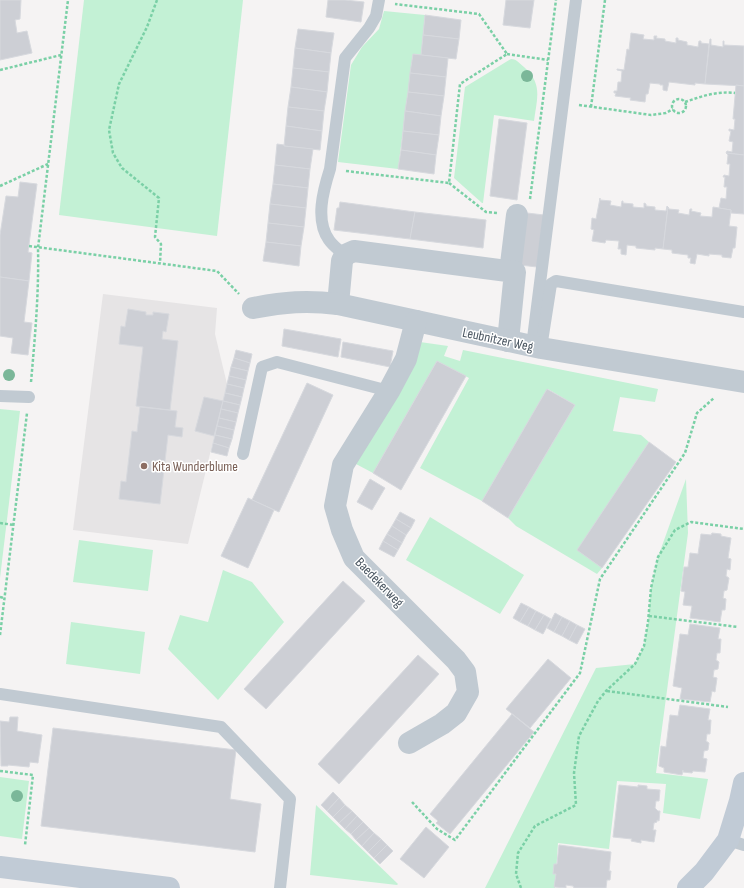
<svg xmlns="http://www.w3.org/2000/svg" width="744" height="888" viewBox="0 0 744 888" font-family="'Sofia Sans Condensed',sans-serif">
<rect width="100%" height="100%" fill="#f5f3f3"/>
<!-- education -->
<polygon fill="#e6e4e5" points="103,294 217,308 215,334 227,384 188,544 73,530"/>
<!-- green -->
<g fill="#c3f1d5">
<polygon points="84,0 243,0 217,236 59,215"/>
<polygon points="384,11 425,15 421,55 413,54 398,169 338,162 351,65 362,47 379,29"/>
<path d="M 511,59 C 517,59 520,64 524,67 C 543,84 537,98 534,121 L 494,115 L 483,203 L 482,203 L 454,178 L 465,87 Z"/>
<polygon points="420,342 448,346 444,356 460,361 463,350 658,389 655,402 620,397 613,431 641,435 649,442 578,550 602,568 597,574 516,526 508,518 575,405 548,389 482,501 420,468 469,378 437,361 373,473 356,464"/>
<polygon points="0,409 20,411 0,578"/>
<polygon points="686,479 688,533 656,773 708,779 700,819 663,813 666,784 617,781 609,849 558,843 555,888 485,888 596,668 635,664 644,646 648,622 651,588 658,557"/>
<polygon points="430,517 524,575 500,614 406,560"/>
<polygon points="79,540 153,550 148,591 73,582"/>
<polygon points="223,570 252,582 284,622 218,700 168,649 180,615 208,622"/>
<polygon points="71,622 145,632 140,674 66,664"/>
<polygon points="0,777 29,781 22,839 0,836"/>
<polygon points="316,805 398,884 397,885 310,875"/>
</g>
<!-- building -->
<g fill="#cdcfd5" stroke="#d7d9de">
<polygon points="0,0 21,0 20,19 15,20 17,33 27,31 32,53 0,60"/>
<polygon points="328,0 345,0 364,2 361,22 326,17"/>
<polygon points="506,0 534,0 530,28 503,25"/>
<polygon points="425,15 461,20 459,39 423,35"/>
<polygon points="298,29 334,33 331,53 295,48"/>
<polygon points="631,33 644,35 643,39 654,40 654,36 657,36 656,38 665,39 665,41 676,43 676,38 678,38 678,40 687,42 687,45 698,47 699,41 701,41 701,43 709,44 705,84 695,83 695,85 669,82 667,91 663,90 663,85 660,85 660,84 650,83 648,94 646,94 645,102 630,100 631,98 615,96 616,93 614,93 614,91 617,91 618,82 621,82 622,71 617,70 617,69 624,70 627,49 629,50"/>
<polygon points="423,35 459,39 456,59 421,55"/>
<polygon points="710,39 711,39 711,45 723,47 723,41 724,41 724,45 744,46 744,86 705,84"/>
<polygon points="295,48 331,53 329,72 293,68"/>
<polygon points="413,54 448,58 446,77 410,73"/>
<polygon points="293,68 329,72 327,92 291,87"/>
<polygon points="410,73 446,77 444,96 408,92"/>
<polygon points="736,85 744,86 744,155 726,153 727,151 732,152 733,142 729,141 731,131 729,131 729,129 734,130 735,119 733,119"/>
<polygon points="291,87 327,92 324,111 288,107"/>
<polygon points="408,92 444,96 441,116 405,111"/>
<polygon points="288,107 324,111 322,131 286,126"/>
<polygon points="405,111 441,116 439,135 403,131"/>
<polygon points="499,119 527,123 517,200 490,196"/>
<polygon points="286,126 322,131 320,150 284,146"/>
<polygon points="403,131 439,135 436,155 401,150"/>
<polygon points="277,144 284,145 284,146 313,149 310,169 275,165"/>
<polygon points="401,150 436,155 434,174 398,169"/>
<polygon points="726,153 744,155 744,214 731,213 731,210 719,208 721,198 726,199 727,187 724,187 725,177 723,177 724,175 729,176 730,164 727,164 728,155"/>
<polygon points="275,165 310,169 308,188 273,184"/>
<polygon points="20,182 37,184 28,252 32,253 29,281 0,277 0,235 6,196 18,197"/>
<polygon points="273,184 308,188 306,208 270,204"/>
<polygon points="600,198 600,200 611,201 610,205 621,207 622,201 623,201 623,203 633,204 633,207 644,208 644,203 646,204 646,206 655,207 655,210 666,211 667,206 668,207 663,249 655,248 655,250 636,248 636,246 627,245 626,255 621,254 621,249 618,249 619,241 606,240 605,243 592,241 594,230 591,229 592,218 596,219"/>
<polygon points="340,202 415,212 410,239 334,230 337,208 339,208"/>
<polygon points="270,204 306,208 304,227 268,223"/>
<polygon points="668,207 669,209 679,210 678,213 689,215 690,209 692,209 691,211 701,213 700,216 712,217 713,207 731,210 729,226 737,227 735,248 733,248 731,258 722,257 722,255 709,254 709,256 697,254 695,264 690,263 691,258 688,258 688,255 672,253 672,250 663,249"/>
<polygon points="415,212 486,220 483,248 410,239"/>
<polygon points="527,213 544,215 537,267 520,265"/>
<polygon points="268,223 304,227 301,246 266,242"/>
<polygon points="266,242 301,246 299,266 263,261"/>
<polygon points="0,277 29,281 24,322 32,323 28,355 11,353 13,338 0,336"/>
<polygon points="128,309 146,312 146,315 153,315 153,312 169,314 166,332 163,331 162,339 178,341 170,410 136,406 143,347 119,344 121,326 125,327"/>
<polygon points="284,329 341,339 338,357 282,346"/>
<polygon points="343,342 393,351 390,367 341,357"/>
<polygon points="236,350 252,354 250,363 234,358"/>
<polygon points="234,358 250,363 248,371 231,367"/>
<polygon points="437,361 466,376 401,490 373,473"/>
<polygon points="231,367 248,371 246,380 229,376"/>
<polygon points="229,376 246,380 244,388 227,384"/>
<polygon points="307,383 333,395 279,512 252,500"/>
<polygon points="227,384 244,388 242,397 225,393"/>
<polygon points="547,389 575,405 508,518 482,501"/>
<polygon points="225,393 242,397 240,405 223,401"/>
<polygon points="204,397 223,401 214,436 195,431"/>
<polygon points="223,401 240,405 238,413 221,409"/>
<polygon points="140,407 177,411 175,427 183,428 182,437 168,435 160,504 119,499 121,481 126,482 132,431 137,432"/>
<polygon points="221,409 238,413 236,422 219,418"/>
<polygon points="219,418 236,422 234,430 217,426"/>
<polygon points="217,426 234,430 232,439 215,435"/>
<polygon points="215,435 232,439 229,448 213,443"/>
<polygon points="649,442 676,462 602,568 577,550"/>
<polygon points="213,443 229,448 227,456 211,452"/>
<polygon points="370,479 385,488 372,510 357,502"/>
<polygon points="248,498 274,510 248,568 221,556"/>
<polygon points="400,512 415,520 411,528 396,519"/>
<polygon points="396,519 411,528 406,535 392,526"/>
<polygon points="392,526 406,535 402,543 387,534"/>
<polygon points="712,533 721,534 721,536 731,538 728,558 731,559 730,570 727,569 726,576 729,578 727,590 724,591 723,598 726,599 725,610 722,610 720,622 690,618 692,606 683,605 685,592 681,591 684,567 688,567 690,553 698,554 701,534 711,535"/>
<polygon points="387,534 402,543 398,550 383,541"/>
<polygon points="383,541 398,550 394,557 379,549"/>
<polygon points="343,581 365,601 266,709 244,689"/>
<polygon points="521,603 529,607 520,622 513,618"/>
<polygon points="529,607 536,611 528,626 520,622"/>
<polygon points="536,611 544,615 535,630 528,626"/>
<polygon points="555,613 562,617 554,632 547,628"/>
<polygon points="544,615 551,619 543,634 535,630"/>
<polygon points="562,617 570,621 562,636 554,632"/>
<polygon points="570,621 577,625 569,640 562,636"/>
<polygon points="690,624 720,628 718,639 721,639 720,653 717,653 716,660 719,662 718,669 714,670 713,677 717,678 715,692 712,691 710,702 680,699 682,688 673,686 680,634 688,635"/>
<polygon points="577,625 585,629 577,644 569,640"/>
<polygon points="418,655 439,674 339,784 318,764"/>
<polygon points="548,659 571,678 530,728 506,709"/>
<polygon points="680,705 710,709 708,720 711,720 710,734 707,734 706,741 709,743 708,750 704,751 703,758 707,759 705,772 693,771 692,773 683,772 683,770 682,775 664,772 664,768 659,766 661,746 666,747 670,715 678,716"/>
<polygon points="512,714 534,732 450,834 436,823 438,821 430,814"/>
<polygon points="10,717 18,717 17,731 42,735 38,763 30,762 29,767 8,765 8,766 1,766 0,721 9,722"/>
<polygon points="53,728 236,750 230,799 261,804 255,852 41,826"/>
<polygon points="619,785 638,787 638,785 647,786 647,789 660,790 659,801 656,801 655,808 658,811 660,811 659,821 657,820 657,822 654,823 653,830 656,830 654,842 641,840 641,843 631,841 632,839 613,837"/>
<polygon points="333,792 339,798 327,811 321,805"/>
<polygon points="339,798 345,805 333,817 327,811"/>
<polygon points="345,805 352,811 339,823 333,817"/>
<polygon points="352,811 357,816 345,829 339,823"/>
<polygon points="357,816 363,822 351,834 345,829"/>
<polygon points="363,822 369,828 356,840 351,834"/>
<polygon points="426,827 449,847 424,878 400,859"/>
<polygon points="369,828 374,833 362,846 356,840"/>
<polygon points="374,833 381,839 368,852 362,846"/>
<polygon points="381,839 387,845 374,858 368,852"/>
<polygon points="387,845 393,851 380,864 374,858"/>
<polygon points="559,845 611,852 609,871 611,871 610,880 607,880 606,888 574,888 573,886 566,885 566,888 554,887 556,874 553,874 554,864 557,864"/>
</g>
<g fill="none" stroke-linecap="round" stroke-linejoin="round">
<!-- path -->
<g stroke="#7ad0a6" stroke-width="2.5" stroke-dasharray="3 2" stroke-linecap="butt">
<polyline points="157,0 147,27 119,84 109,130 113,153 122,168 159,198 155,237 161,244 160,263"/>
<polyline points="507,54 548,60"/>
<polyline points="0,70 61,55"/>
<circle cx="679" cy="106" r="7"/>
<path d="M 685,102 C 702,96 717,91 735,93"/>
<polyline points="579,105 651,115 666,113 673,109"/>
<polyline points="591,107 605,0"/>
<polyline points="346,171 449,183 460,84 507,54 479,14 395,4"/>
<polyline points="449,183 486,212 497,213"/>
<polyline points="0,186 48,164"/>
<polyline points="530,199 556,0"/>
<polyline points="29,246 217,271 239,294"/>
<path d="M 31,382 C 35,337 39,293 38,248 L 68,0"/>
<polyline points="0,523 14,525"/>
<polyline points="0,597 4,598"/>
<polyline points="649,616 738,627"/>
<polyline points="0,635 27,413"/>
<polyline points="607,691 728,707"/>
<polyline points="0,771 33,775 25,845"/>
<polyline points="412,802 437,829 455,840 580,673 600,579 685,453 697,413 714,398"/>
<polyline points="521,888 516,874 518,853 535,826 576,805 574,773 579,736 598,701 606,691 635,664 644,646 648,622 651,588 658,557 675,530 691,522 744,529"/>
</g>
<!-- lane -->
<g stroke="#c1cad2" stroke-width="12">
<path d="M 345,255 C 340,251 333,246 329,240 C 315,220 323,191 330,169 L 345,58 L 369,28 L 376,16 L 379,0"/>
<polyline points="532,346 576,0"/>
<polyline points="541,348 551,284 556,281 744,312"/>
<polyline points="0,396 29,397"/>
<polyline points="243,454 262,367 277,362 389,391"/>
<polyline points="0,694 221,727 290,799 280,888"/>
<polyline points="728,840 744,845"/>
</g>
<!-- street -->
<g stroke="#c1cad2" stroke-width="22">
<polyline points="510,272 517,215"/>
<polyline points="338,304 342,261 345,255 354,251 515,272 508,341"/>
<path d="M 253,308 C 285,302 306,300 338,304 L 541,348 L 744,382"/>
<polyline points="409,743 442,724 456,713 468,692 465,672 456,660 354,558 342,530 335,506 343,465 389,391 406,359 416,321"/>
</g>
<!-- secondary -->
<g stroke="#c1cbd6" stroke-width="22">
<polyline points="0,867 169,888"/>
<polyline points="688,888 704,872 728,840 740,801 744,783"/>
</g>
</g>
<!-- trees -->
<g fill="#7bb799">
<circle cx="527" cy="76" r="6"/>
<circle cx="9" cy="375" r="6"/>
<circle cx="17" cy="796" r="6"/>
</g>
<!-- markers -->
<circle fill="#8d6e63" stroke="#fff" stroke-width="1.5" cx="144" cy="466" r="4"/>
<g text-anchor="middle" stroke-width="3" stroke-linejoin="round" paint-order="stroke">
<!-- street labels -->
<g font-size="14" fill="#4a5661" stroke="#fff">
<text transform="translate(498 339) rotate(12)" y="5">Leubnitzer Weg</text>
<text transform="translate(380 582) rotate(46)" y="5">Baedekerweg</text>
</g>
<!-- education labels -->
<g font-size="14" fill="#785e54" stroke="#fff" text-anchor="start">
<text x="152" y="471">Kita Wunderblume</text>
</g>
</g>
</svg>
